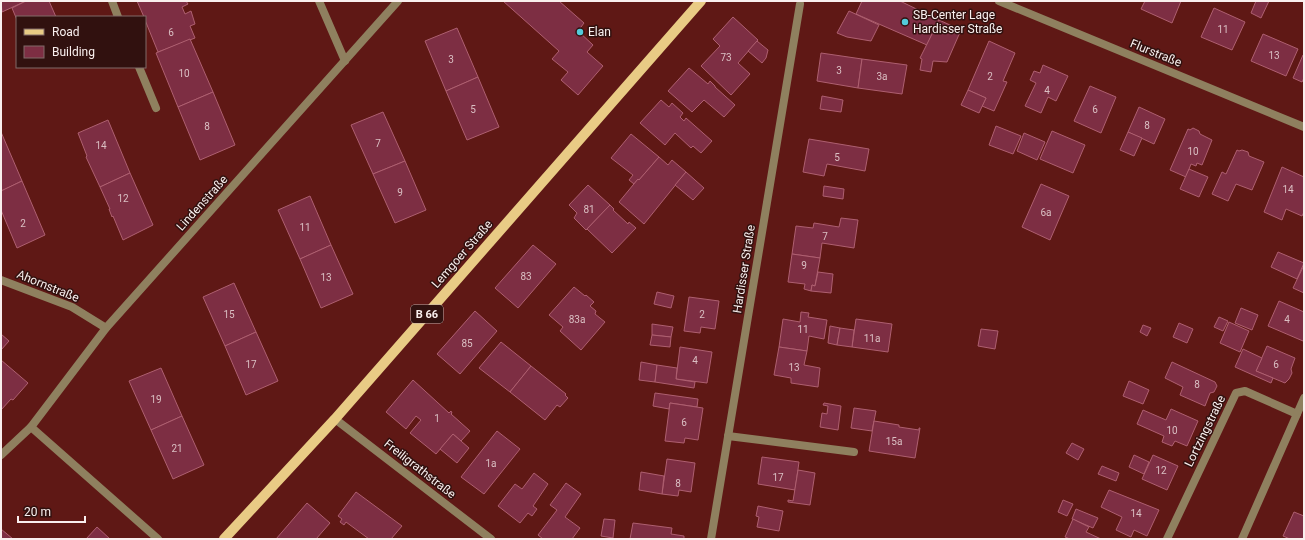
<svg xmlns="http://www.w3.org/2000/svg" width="1305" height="540" viewBox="0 0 1305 540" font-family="Roboto,sans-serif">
<rect width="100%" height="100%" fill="#5f1815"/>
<!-- building -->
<g fill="#7d2e43" stroke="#ae5f70">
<polygon points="1,1 26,1 2,12"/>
<polygon points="26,1 49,1 56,17 17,17 17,20 12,8"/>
<polygon points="137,1 186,1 188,4 182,7 185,14 191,11 195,24 190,26 195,38 158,52 145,20 145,17 144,17"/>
<polygon points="503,1 559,1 584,23 578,31 593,45 587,52 603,66 578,95 561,80 568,72 552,59 559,51"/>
<polygon points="862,1 900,1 939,20 927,45 856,14"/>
<polygon points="1145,1 1181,1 1172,23 1141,9"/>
<polygon points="1256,1 1269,1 1261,18 1251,13"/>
<polygon points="1214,8 1245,22 1232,50 1201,37"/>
<polygon points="849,11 879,25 871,41 847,37 837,33"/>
<polygon points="733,17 758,40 738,63 750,74 731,95 701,66 720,46 713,39"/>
<polygon points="939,20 961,30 947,62 933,61 931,72 920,70 922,59 920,58"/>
<polygon points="457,28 478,77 446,91 425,41"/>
<polygon points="1263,34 1298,49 1286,76 1251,61"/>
<polygon points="190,39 213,92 178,107 156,53"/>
<polygon points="757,41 768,50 766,58 762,63 748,51"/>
<polygon points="989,41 1015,53 1003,81 1007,82 994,111 982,106 986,98 968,90"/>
<polygon points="821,53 862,59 858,88 817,81"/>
<polygon points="1303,55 1304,55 1304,78 1302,82 1293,78"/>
<polygon points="862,59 907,65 902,94 858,88"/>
<polygon points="1043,65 1068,76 1056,101 1048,97 1041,113 1025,106 1036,83 1030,80 1034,71 1040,73"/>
<polygon points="689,68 708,84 710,81 715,86 715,87 735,105 724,117 704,100 692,112 668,91"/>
<polygon points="478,77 499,127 467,140 446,91"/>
<polygon points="1090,86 1116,97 1101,133 1074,121"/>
<polygon points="968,90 986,98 979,113 961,105"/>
<polygon points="213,92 235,145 200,160 178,107"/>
<polygon points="822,96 843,100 841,112 820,109"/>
<polygon points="661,100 669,107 672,103 683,113 680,117 684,121 686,118 712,141 701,153 693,146 691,148 675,133 665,145 640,123"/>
<polygon points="1139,107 1165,119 1154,144 1128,132"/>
<polygon points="383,112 405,161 373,174 351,125"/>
<polygon points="108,120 130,173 100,187 86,157 87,156 78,133"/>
<polygon points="996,126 1021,136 1013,154 989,145"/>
<polygon points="1193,128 1199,131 1200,134 1212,140 1202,165 1197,163 1196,166 1191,164 1186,177 1170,170 1188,129 1190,130"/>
<polygon points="1052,131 1085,145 1073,173 1040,159"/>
<polygon points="1,132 22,181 1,191"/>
<polygon points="1128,132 1142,138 1134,156 1120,150"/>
<polygon points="1024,133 1045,142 1037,160 1017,151"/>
<polygon points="631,134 659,157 639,180 638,179 634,184 629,180 633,175 611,158"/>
<polygon points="809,139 869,149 865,171 827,164 824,176 803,172"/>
<polygon points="1237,150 1239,151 1242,150 1248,152 1249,156 1264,162 1252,190 1236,184 1228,201 1212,194 1222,172 1226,174"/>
<polygon points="659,157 668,165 672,160 686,172 644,224 619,202 638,179 639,180"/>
<polygon points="405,161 426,210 395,223 373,174"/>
<polygon points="1282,167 1304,177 1304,212 1302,216 1286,209 1282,220 1264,212"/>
<polygon points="1189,169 1208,177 1199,197 1180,189"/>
<polygon points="686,172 704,188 693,200 675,185"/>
<polygon points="130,173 153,225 123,240 113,216 112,217 109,209 110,209 100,187"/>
<polygon points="22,181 45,235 17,248 1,210 1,191"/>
<polygon points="1041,184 1069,196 1050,240 1022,227"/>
<polygon points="588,185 610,205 586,230 574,218 577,213 569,205"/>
<polygon points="824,186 844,189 843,199 823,196"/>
<polygon points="310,196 331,245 300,259 278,210"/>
<polygon points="610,205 614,209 613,210 628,224 629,222 636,228 612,253 587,229"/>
<polygon points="841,218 858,220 854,248 822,243 820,258 792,254 796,226 813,228 814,223 839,227"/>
<polygon points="331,245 353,294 321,308 300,259"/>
<polygon points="533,245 556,264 518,308 495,288"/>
<polygon points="1278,252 1304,263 1297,279 1271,267"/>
<polygon points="792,254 820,258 815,286 812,285 811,291 804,289 805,284 788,282"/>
<polygon points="1304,265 1304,293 1293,288"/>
<polygon points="818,272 833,274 831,293 811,291 812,285 815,286"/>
<polygon points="234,283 256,332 225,346 203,297"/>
<polygon points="574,287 585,296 586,295 594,302 590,306 596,311 595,314 605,322 581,350 560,331 563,327 549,315"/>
<polygon points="657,292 674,296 671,308 654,304"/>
<polygon points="689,297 719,301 715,329 701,327 700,333 684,331"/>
<polygon points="1279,301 1304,312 1304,339 1303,341 1268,326"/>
<polygon points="1241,308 1258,315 1252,330 1235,323"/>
<polygon points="475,311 497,331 460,374 437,354"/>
<polygon points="801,312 809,313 808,317 827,320 824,339 809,336 807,351 779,347 783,319 800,322"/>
<polygon points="1219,317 1228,321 1223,331 1214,327"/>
<polygon points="856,319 892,324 888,352 852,347"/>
<polygon points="1229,322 1249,331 1240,352 1220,343"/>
<polygon points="1179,323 1193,329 1187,343 1173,337"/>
<polygon points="652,324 673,327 671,337 652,335"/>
<polygon points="1143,325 1151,328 1147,336 1140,332"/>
<polygon points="830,326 840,328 837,345 828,343"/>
<polygon points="840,328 854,330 852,347 837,345"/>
<polygon points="981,329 998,331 995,349 978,346"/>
<polygon points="256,332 278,381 246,395 225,346"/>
<polygon points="1,334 9,341 1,350"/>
<polygon points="652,335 671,337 670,347 650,345"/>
<polygon points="501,342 531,366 510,392 479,368"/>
<polygon points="1267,346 1295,358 1291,369 1292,373 1289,379 1285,383 1256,371"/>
<polygon points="680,347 712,352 707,383 676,379"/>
<polygon points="779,347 807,351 804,365 820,368 818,387 791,383 791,378 774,375"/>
<polygon points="1243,349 1262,358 1256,371 1273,378 1271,383 1235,367"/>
<polygon points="1,360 28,383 13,400 11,399 1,410"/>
<polygon points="641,362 657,365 655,382 639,380"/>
<polygon points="1172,362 1215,382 1217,386 1214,392 1210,393 1205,406 1180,395 1183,387 1165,378"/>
<polygon points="657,365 677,368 676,379 695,382 694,388 655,382"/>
<polygon points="531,366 566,394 565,395 568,398 560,407 557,405 545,420 510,392"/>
<polygon points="161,368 182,416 151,430 129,381"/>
<polygon points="413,380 449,413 451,411 452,413 451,414 470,431 461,441 453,434 436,454 410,433 421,420 416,416 406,429 386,412"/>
<polygon points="1129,381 1149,390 1143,404 1123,396"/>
<polygon points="655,393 698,399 697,407 670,403 669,409 653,406"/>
<polygon points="670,403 703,408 698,440 685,438 684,443 665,441"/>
<polygon points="824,403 841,406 838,430 820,427 822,413 827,414 828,406 823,405"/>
<polygon points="854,408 876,411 872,431 851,428"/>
<polygon points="1171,409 1198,421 1187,446 1175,441 1172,446 1162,442 1164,436 1137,424 1143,410 1166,420"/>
<polygon points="182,416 204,465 173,479 151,430"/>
<polygon points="874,421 899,425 899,427 919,430 919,428 920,428 915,458 869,451"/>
<polygon points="497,431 520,449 484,494 461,477"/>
<polygon points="453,434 469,448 457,463 440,449"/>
<polygon points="1072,443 1084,449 1078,460 1066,453"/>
<polygon points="1134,455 1149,462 1144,474 1129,467"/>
<polygon points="1153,455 1178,466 1167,490 1142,479"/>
<polygon points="762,457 799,462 795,490 758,484"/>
<polygon points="667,459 695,463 691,492 679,490 678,496 662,494"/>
<polygon points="1102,466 1119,473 1116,481 1098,474"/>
<polygon points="798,470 815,473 810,505 788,502 788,500 793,501"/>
<polygon points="641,472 664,476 662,494 639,490"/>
<polygon points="534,473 548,484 533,506 537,509 532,516 528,513 520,523 498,506 515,484 522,489"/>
<polygon points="566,483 581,494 565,517 580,528 572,539 543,539 538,535 557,510 550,505"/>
<polygon points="1109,490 1159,510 1147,536 1134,530 1131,537 1116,530 1122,517 1101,507"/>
<polygon points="356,492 402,526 391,539 369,539 346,522 344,525 340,522 342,519 338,516"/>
<polygon points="1063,500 1073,504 1067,516 1058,512"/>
<polygon points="307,503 330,523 316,539 276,539"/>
<polygon points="758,506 783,511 779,531 757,527 759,517 756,516"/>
<polygon points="1076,509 1098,518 1093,528 1072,519"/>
<polygon points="1294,512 1304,516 1304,539 1290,539 1283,536"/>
<polygon points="604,519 615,520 613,538 601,536"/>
<polygon points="1073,519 1089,527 1086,532 1101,539 1070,539 1065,537"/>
<polygon points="633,523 672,528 671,534 684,536 684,539 630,539"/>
<polygon points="97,527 110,539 86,539"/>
<polygon points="1,529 13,539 1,539"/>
</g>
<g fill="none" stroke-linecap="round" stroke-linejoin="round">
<!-- service -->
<g stroke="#8f805f" stroke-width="8">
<polyline points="112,1 118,17"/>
<polyline points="139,67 156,108"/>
<polyline points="728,436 854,452"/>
</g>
<!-- minor -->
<g stroke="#8f805f" stroke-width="8">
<polyline points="319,1 345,61"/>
<polyline points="999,1 1304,127"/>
<polyline points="1,280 72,307 106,328"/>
<polyline points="1,455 31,427"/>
<polyline points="158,539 31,427 106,328 398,1"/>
<polyline points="711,539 800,4"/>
<polyline points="1167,539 1236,393 1245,391 1297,414"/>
<polyline points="1242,539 1304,398"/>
</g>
<!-- tertiary -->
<polyline stroke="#8f805f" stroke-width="8" points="335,419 491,539"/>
<!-- primary -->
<polyline stroke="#e9cb85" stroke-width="10" points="224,539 335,419 701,1"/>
</g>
<!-- markers -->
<g fill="#53cbda" stroke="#31110f" stroke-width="1.5">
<circle cx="905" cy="22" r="4"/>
<circle cx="580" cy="32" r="4"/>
</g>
<g text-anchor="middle" stroke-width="3" stroke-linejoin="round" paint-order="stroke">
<!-- number labels -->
<g font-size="10" fill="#dabfc3">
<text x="1223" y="33">11</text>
<text x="171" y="36">6</text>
<text x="1274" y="59">13</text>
<text x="726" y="61">73</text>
<text x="451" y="63">3</text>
<text x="839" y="74">3</text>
<text x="184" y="77">10</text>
<text x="882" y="80">3a</text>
<text x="990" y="80">2</text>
<text x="1047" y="94">4</text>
<text x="473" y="113">5</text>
<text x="1095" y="113">6</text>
<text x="1147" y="129">8</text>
<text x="207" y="130">8</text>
<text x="378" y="147">7</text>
<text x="101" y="149">14</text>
<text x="1193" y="155">10</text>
<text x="837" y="161">5</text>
<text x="1288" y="193">14</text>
<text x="400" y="196">9</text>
<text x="123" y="202">12</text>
<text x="589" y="213">81</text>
<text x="1046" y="216">6a</text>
<text x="23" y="227">2</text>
<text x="305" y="231">11</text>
<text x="825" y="240">7</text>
<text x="804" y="269">9</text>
<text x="526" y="280">83</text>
<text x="326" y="281">13</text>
<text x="229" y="318">15</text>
<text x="702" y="318">2</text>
<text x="577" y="323">83a</text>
<text x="1287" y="323">4</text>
<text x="803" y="333">11</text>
<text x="872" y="342">11a</text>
<text x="467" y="347">85</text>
<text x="695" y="364">4</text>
<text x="251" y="368">17</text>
<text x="1276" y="368">6</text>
<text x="794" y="371">13</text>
<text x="1197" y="388">8</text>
<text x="156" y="403">19</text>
<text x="437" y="422">1</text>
<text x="684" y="426">6</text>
<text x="1172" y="434">10</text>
<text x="894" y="445">15a</text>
<text x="177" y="452">21</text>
<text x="491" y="467">1a</text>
<text x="1161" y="474">12</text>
<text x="778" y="481">17</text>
<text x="678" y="487">8</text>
<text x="1136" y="517">14</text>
</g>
<!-- shield labels -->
<rect fill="#31110f" stroke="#bdacab" stroke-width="1" x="411" y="305" width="32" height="18" rx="3"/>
<g font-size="11" font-weight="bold" fill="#f9efee">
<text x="427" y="318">B 66</text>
</g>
<!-- poi labels -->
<g font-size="12" fill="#f9efee" stroke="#31110f" text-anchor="start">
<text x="913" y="19">SB-Center Lage<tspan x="913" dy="14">Hardisser Straße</tspan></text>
<text x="588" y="36">Elan</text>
</g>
<!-- street labels -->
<g font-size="12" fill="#f9efee" stroke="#31110f">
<text transform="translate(1156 53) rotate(22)" y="4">Flurstraße</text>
<text transform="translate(202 203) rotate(-48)" y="4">Lindenstraße</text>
<text transform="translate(462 254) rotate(-49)" y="4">Lemgoer Straße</text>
<text transform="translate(744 269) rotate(-81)" y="4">Hardisser Straße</text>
<text transform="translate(48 286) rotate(22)" y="4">Ahornstraße</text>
<text transform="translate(1205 431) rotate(-64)" y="4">Lortzingstraße</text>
<text transform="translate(420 469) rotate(38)" y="4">Freiligrathstraße</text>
</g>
</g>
<!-- border -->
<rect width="1305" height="540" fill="none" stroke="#f9efee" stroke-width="4"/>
<!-- legend -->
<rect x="16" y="16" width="130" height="52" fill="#31110f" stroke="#816a68"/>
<rect x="24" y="29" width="20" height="6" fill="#e9cb85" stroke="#816a68"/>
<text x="52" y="36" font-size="12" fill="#f9efee">Road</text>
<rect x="24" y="46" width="20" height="12" fill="#7d2e43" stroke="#816a68"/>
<text x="52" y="56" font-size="12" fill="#f9efee">Building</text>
<!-- scale -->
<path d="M18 516v6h67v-6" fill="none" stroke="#f9efee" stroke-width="2"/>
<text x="24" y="516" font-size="12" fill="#f9efee" stroke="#31110f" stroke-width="3" paint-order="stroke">20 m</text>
</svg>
